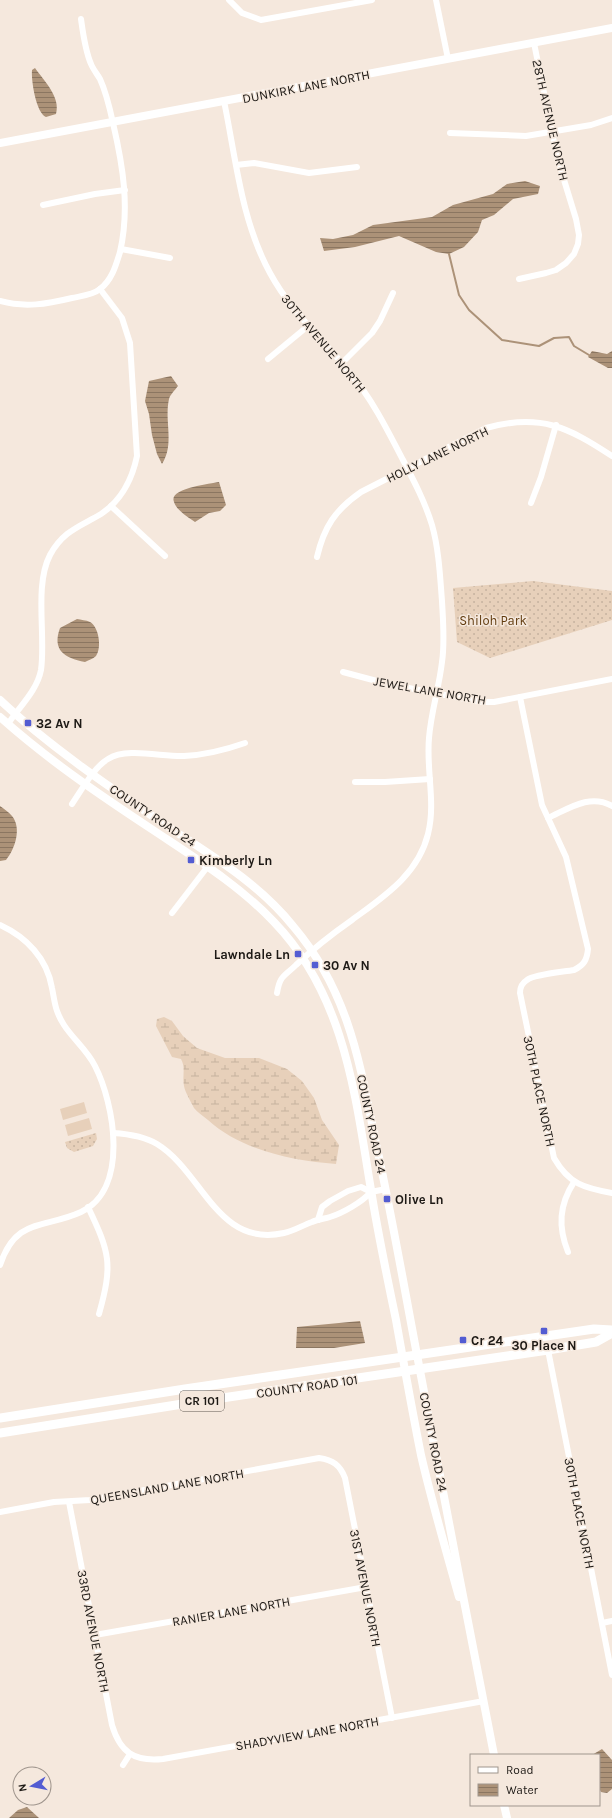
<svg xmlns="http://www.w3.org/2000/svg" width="612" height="1818" viewBox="0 0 612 1818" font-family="Karla,sans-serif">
<defs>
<pattern id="grass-dots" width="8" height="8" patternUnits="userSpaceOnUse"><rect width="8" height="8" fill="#e7d0ba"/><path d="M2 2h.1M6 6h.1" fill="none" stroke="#c6b29f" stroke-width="1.8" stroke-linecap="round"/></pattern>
<pattern id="wetland-marsh" width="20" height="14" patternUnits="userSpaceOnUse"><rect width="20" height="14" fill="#e7d0ba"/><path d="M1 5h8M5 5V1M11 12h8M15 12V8" fill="none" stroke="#c6b29f"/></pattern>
<pattern id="water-rules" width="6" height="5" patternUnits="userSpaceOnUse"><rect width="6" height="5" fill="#ac9278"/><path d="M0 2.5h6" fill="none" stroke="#8b7661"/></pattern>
</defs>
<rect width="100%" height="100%" fill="#f5e8dd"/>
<!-- grass -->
<g fill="url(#grass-dots)">
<polygon points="533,581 612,591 612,620 490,658 457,642 453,588"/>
<polygon points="96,1133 97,1139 93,1146 74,1152 67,1148 65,1142"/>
</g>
<!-- wetland -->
<path fill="url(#wetland-marsh)" d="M 164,1017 L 172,1021 L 183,1036 L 197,1048 L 225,1058 L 259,1058 L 287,1069 L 302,1081 L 314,1098 L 322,1120 L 339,1145 L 336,1164 C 292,1161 241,1150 208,1120 C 203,1116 197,1112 194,1108 C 191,1102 185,1092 184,1086 C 182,1076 186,1068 181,1059 L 172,1057 L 156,1026 L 157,1019 Z"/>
<!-- pitch -->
<g fill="#e7d0ba">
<polygon points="84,1102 87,1113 63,1120 60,1109"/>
<polygon points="89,1118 92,1129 68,1136 65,1125"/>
</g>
<!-- water -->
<g fill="url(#water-rules)">
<path d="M 35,68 C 44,81 61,97 56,114 L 46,117 C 36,113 31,80 32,70 Z"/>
<polygon points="525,181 540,186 538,194 513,199 494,215 482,220 478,232 464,247 449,254 436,252 399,236 355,247 324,251 320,238 333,239 353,235 373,225 432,217 453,205 493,194 507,184"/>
<polygon points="592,351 607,354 612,351 612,368 608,368 588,357"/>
<path d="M 171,376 L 178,386 C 175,390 170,395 169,399 C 164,421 175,444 162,464 L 157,454 L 152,435 L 149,414 L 145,401 L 149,381 Z"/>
<path d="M 219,482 L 226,505 L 220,511 L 209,513 L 195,522 C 188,517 177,511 174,502 C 168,488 210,484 219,482 Z"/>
<path d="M 77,619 C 81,620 86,620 90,622 C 99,627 102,648 96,656 C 93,659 88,660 85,662 C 64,658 52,650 60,628 Z"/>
<path d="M 0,806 C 4,809 9,812 12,816 C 22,828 15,849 6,860 L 0,861 Z"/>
<polygon points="360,1321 365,1343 334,1348 296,1348 297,1327"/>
<polygon points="602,1749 612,1760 612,1789 607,1793 601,1792 599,1788 599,1755 592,1755"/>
<polygon points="27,1807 39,1818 9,1818 18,1810"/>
</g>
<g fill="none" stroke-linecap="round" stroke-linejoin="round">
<!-- stream -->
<polyline stroke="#ac9278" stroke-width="2" points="449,254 459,295 469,310 502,340 539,346 554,338 569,337 574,346 589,355"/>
<!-- street -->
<g stroke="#fff" stroke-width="6">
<polyline points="229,0 242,13 261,20 372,0"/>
<polyline points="436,0 448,59"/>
<path d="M 224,101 C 236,159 241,220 270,273 C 291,312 323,339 350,373 C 372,399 387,429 403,460 C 414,481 425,502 432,525 C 439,550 440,576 442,601 C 443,621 445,642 442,662 C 439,688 431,712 429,738 C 426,770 436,803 428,834 C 418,875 383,897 352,920 C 332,934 314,948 296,965 C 284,977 280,975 277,993"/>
<polyline points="450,133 526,136 591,125 612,118"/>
<polyline points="236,165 254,163 309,173 357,167"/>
<polyline points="43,205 95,194 125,190"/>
<polyline points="121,249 170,258"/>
<polyline points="519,279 546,273 556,270 566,263 574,254 578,244 579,235 576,219 557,157 534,43"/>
<path d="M 0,301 C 25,308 47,304 72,298 C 81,296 93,295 100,289 C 112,280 116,265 120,252 C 130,208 123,166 113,123 C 110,109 106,92 100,79 C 97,74 93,69 91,64 C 85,50 83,33 81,19"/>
<polyline points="268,359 308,326"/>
<polyline points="342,363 372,333 380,321 393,293"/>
<polyline points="531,503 541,477 556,425"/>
<polyline points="111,506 165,556"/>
<path d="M 317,557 C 324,527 335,510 361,492 L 486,428 C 540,413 568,427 612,456"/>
<polyline points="343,672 388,684 481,702 494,702 612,679"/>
<path d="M 520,697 L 542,805 L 566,857 L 588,949 C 587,960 584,965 574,970 C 563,972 535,974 527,980 C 522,983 520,988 520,993 L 554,1158 C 569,1184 584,1188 612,1193"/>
<path d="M 8,724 C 19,707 37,691 41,670 C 46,636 34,586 50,555 C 63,531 79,527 101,514 C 122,500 132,480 137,456 L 130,343 L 122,318 L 100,289"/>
<polyline points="355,782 385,782 430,779"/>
<path d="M 72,804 C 81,791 94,767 108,759 C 127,747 162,757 184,756 C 205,755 225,750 245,743"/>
<path d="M 548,818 C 568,809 590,793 612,806"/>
<polyline points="172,913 215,857"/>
<path d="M 0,925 C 26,937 47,958 52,988 C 55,1003 55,1011 64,1025 C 73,1039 87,1050 95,1066 C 114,1103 130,1189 81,1212 C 44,1229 16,1217 0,1265"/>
<path d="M 113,1133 C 128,1134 144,1136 157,1144 C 203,1172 217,1248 284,1233 C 294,1231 303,1225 312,1222 C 318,1219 324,1219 330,1217 C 343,1213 362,1202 371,1192"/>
<polyline points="371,1192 386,1189"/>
<path d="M 88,1207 C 110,1253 113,1264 99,1314"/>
<polyline points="318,1220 322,1207 330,1201 348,1191 361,1187 371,1192"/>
<path d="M 568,1252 C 558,1227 559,1205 574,1182"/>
<polyline points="548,1350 612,1675"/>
<path d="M 69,1502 L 112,1725 C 120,1752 134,1762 163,1759 L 484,1701"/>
<path d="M 0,1512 L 54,1502 L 90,1500 L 319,1458 C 333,1460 340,1465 345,1478 L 392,1718"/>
<polyline points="602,1623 612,1621"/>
<polyline points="95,1635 366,1587"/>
<polyline points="123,1765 130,1754"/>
</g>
<!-- secondary -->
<g stroke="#fff" stroke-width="8">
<polyline points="0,143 612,28"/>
<path d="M 0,700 C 51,748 114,790 173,830 C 216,858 260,885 293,926 C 350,993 360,1065 377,1148 C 392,1217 404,1286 417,1355 C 442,1488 468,1622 494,1755"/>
<path d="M 0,717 C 48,760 100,795 153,830 C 195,858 239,885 274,922 C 345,996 355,1094 371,1190 C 378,1234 387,1277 396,1320 C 404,1365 412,1410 421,1455 C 432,1503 446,1550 459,1597"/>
<polyline points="504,1805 507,1818"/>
</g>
<!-- primary -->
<g stroke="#fff" stroke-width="9">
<polyline points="0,1418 185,1389 594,1329 612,1330"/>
<polyline points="0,1433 195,1402 548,1350 596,1342 612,1333"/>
</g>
</g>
<!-- markers -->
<g fill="#535cd2" stroke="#f5e8dd" stroke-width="1.5">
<rect x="24" y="719" width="8" height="8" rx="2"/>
<rect x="187" y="856" width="8" height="8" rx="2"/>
<rect x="294" y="950" width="8" height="8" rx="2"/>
<rect x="311" y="961" width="8" height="8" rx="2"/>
<rect x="383" y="1195" width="8" height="8" rx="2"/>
<rect x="540" y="1327" width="8" height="8" rx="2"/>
<rect x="459" y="1336" width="8" height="8" rx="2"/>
</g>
<g text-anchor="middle" stroke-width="3" stroke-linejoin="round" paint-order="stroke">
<!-- shield labels -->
<rect fill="#f5e8dd" stroke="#5e5751" stroke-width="1" x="180" y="1391" width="44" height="20" rx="3"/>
<g font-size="12" font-weight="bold" fill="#1d1915">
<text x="202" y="1405">CR 101</text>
</g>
<!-- street labels -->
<g font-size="13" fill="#1d1915" stroke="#f5e8dd">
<text transform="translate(306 86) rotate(-11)" y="5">DUNKIRK LANE NORTH</text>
<text transform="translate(551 120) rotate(77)" y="5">28TH AVENUE NORTH</text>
<text transform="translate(324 343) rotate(50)" y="5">30TH AVENUE NORTH</text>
<text transform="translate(437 454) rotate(-26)" y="5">HOLLY LANE NORTH</text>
<text transform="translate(430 690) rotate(10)" y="5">JEWEL LANE NORTH</text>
<text transform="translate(153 815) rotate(34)" y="5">COUNTY ROAD 24</text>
<text transform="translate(540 1091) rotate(78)" y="5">30TH PLACE NORTH</text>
<text transform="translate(372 1124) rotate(78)" y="5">COUNTY ROAD 24</text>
<text transform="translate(307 1386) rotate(-8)" y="5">COUNTY ROAD 101</text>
<text transform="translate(434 1442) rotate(79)" y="5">COUNTY ROAD 24</text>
<text transform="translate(167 1486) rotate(-10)" y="5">QUEENSLAND LANE NORTH</text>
<text transform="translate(580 1513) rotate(79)" y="5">30TH PLACE NORTH</text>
<text transform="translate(366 1588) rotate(79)" y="5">31ST AVENUE NORTH</text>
<text transform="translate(231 1611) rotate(-10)" y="5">RANIER LANE NORTH</text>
<text transform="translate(94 1631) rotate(79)" y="5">33RD AVENUE NORTH</text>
<text transform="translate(307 1733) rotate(-10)" y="5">SHADYVIEW LANE NORTH</text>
</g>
<!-- park labels -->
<g font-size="13" fill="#613b0e" stroke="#f5e8dd">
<text x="493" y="625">Shiloh Park</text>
</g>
<!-- poi labels -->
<g font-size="13" font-weight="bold" fill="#1d1915" stroke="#f5e8dd" text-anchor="start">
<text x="36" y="728">32 Av N</text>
<text x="199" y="865">Kimberly Ln</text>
<text x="290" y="959" text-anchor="end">Lawndale Ln</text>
<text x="323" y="970">30 Av N</text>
<text x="395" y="1204">Olive Ln</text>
<text x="471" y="1345">Cr 24</text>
<text x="544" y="1350" text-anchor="middle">30 Place N</text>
</g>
</g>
<!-- legend -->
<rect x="470" y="1754" width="130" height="52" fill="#f5e8dd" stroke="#9f958d"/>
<rect x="478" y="1767" width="20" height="6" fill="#ffffff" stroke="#9f958d"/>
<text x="506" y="1774" font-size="12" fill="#1d1915">Road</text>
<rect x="478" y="1784" width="20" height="12" fill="url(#water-rules)" stroke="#9f958d"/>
<text x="506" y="1794" font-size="12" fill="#1d1915">Water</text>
<!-- north arrow -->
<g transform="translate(32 1786) rotate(260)"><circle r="19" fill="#f5e8dd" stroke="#9f958d"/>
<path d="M0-3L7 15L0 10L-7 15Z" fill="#535cd2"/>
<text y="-6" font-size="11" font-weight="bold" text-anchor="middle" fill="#1d1915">N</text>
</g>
</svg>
